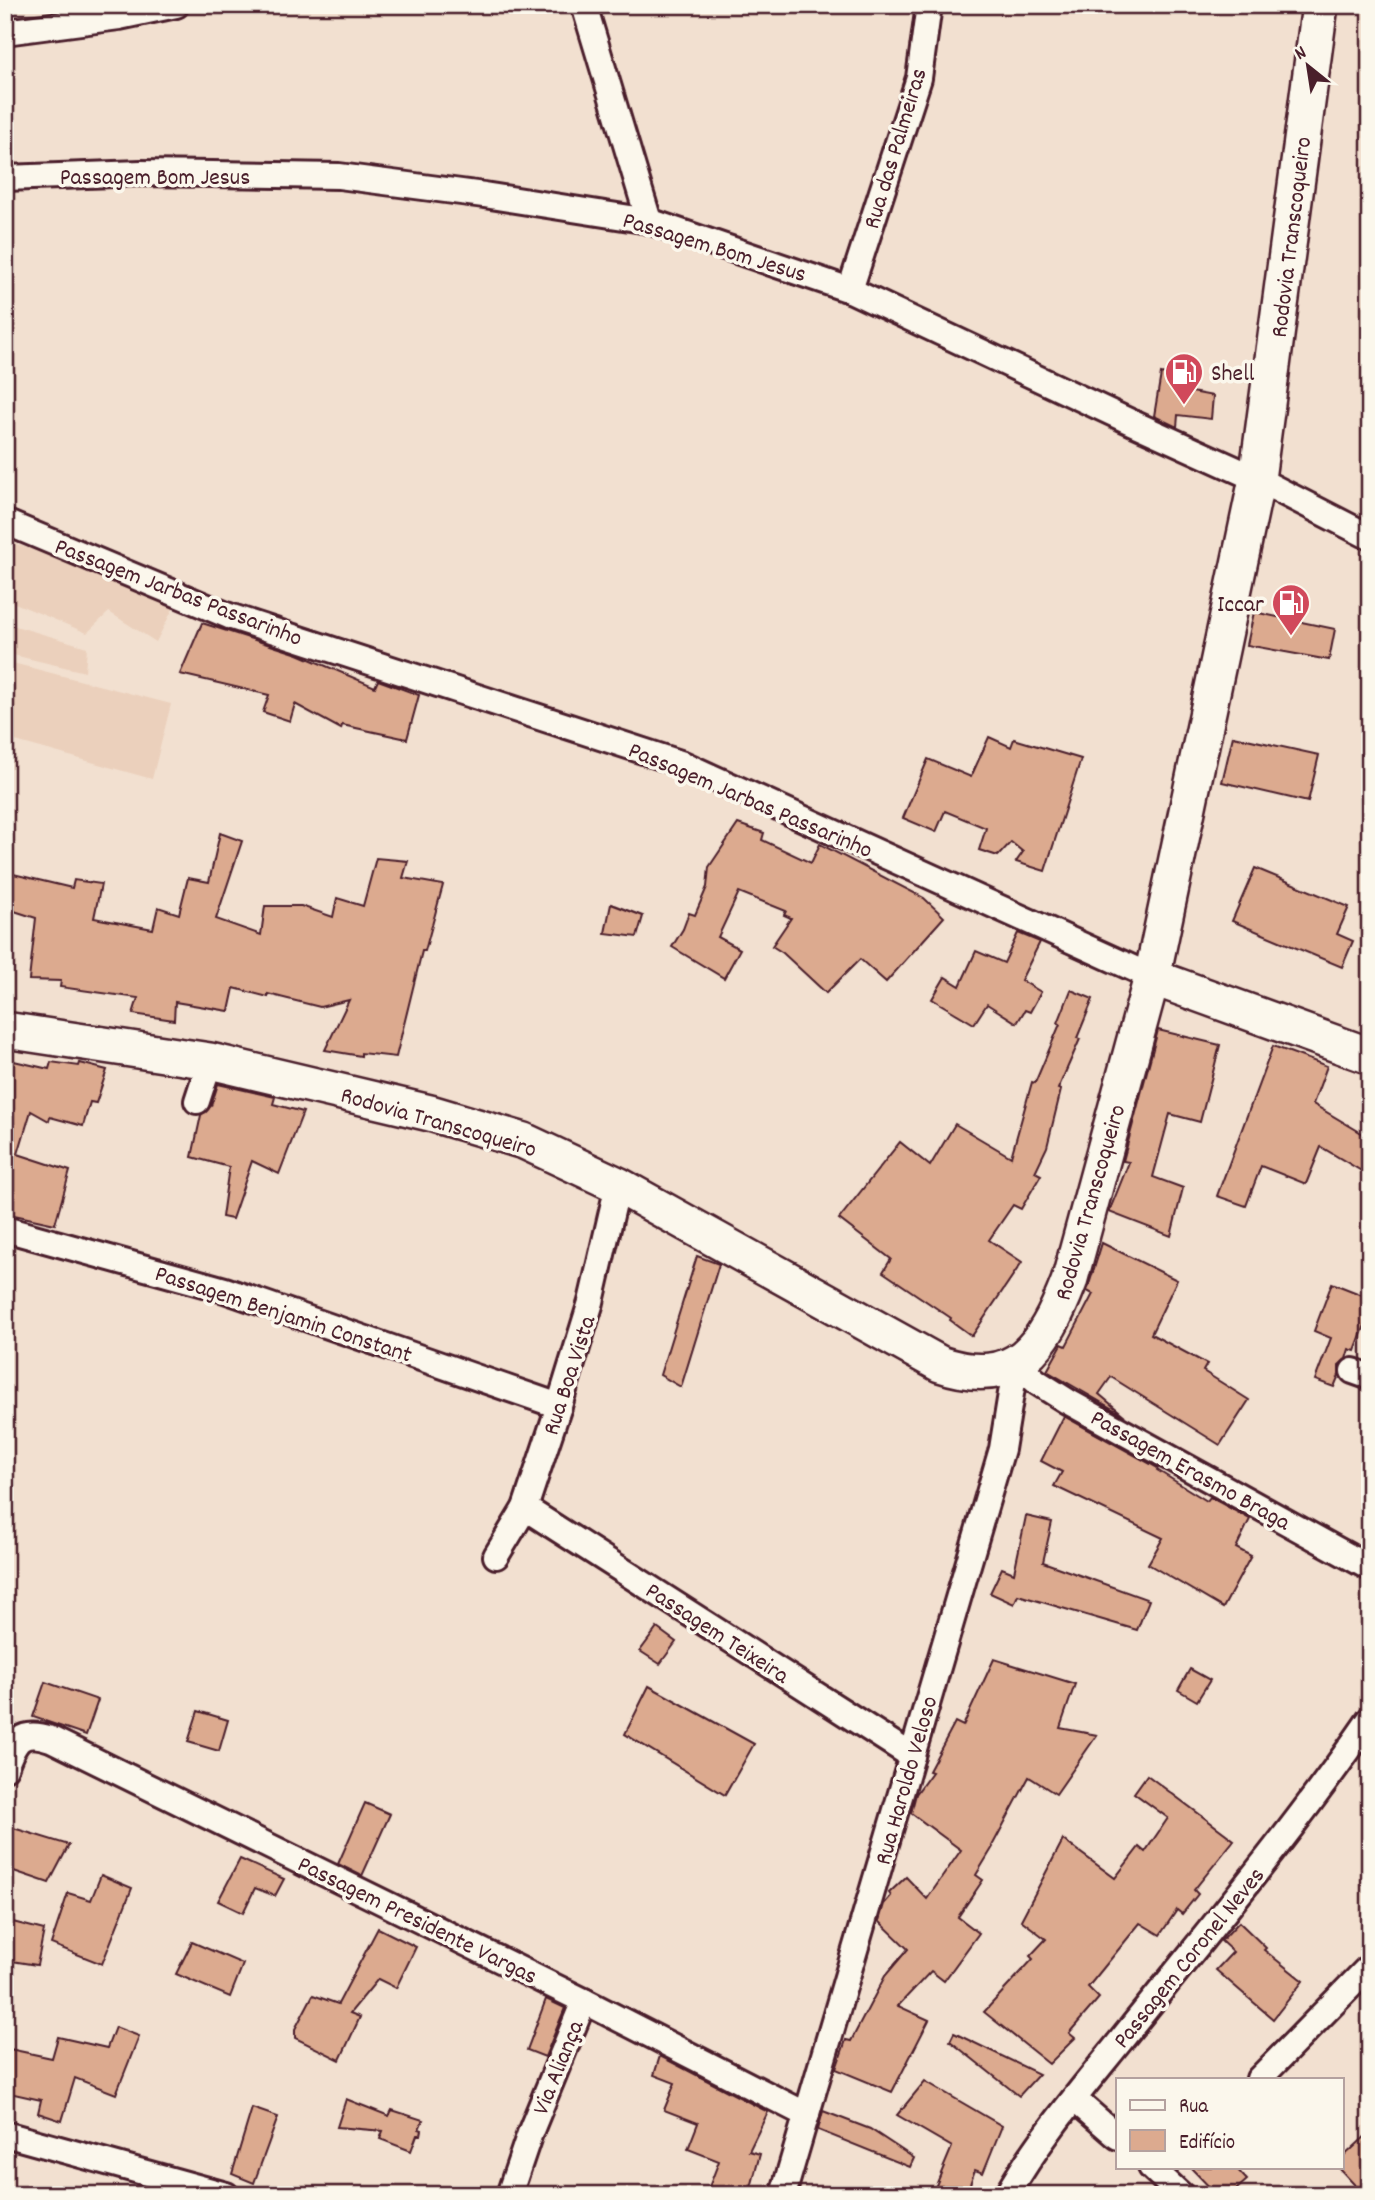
<svg xmlns="http://www.w3.org/2000/svg" width="1375" height="2200" viewBox="0 0 1375 2200" font-family="Dekko,sans-serif">
<rect width="100%" height="100%" fill="#f2e0d0"/>
<filter id="ink" filterUnits="userSpaceOnUse"><feTurbulence type="fractalNoise" baseFrequency=".0143" numOctaves="2"/><feDisplacementMap in="SourceGraphic" scale="14" xChannelSelector="R" yChannelSelector="G"/><feConvolveMatrix kernelMatrix="1 2 1 2 8 2 1 2 1" color-interpolation-filters="sRGB"/></filter>
<g filter="url(#ink)">
<!-- built -->
<g fill="#ebd0bc">
<polygon points="5,541 180,595 156,642 109,612 87,633 5,599"/>
<polygon points="5,623 87,647 85,672 5,653"/>
<polygon points="5,661 171,704 152,779 5,738"/>
</g>
<!-- building -->
<g fill="#dcaa8f" stroke="#4a1f2b" stroke-width="2">
<polygon points="1161,374 1182,378 1181,390 1213,396 1211,419 1178,415 1177,427 1154,416"/>
<polygon points="1254,612 1335,629 1329,660 1247,645"/>
<polygon points="202,623 298,654 375,687 378,680 419,695 407,739 342,725 341,729 295,704 290,721 263,712 269,695 180,674"/>
<polygon points="1233,736 1319,755 1308,802 1222,782"/>
<polygon points="989,737 1011,747 1014,739 1081,759 1045,871 1016,862 1023,852 1011,842 998,856 979,850 986,828 945,811 936,832 903,818 928,759 971,777"/>
<polygon points="738,824 764,833 762,840 811,863 820,844 924,898 944,917 886,982 860,959 826,993 783,953 772,946 791,918 784,915 786,911 739,892 718,937 740,949 724,978 672,947 683,929 689,913 695,915 707,887 709,867"/>
<polygon points="220,833 242,841 216,919 261,935 265,906 301,906 333,917 337,898 363,906 376,858 408,861 403,878 443,885 425,951 422,951 396,1057 361,1053 361,1056 325,1050 349,1000 320,1007 268,994 268,997 234,988 229,1011 175,1002 174,1020 133,1014 138,998 60,987 61,981 29,980 36,918 5,908 5,872 72,888 74,880 101,884 94,918 153,929 158,907 179,914 188,878 209,882"/>
<polygon points="1255,868 1349,907 1337,934 1353,941 1342,967 1232,921"/>
<polygon points="611,904 643,916 637,937 605,933"/>
<polygon points="1018,933 1040,942 1021,980 1041,992 1030,1012 1025,1010 1017,1023 987,1004 974,1024 932,999 945,977 960,986 976,951 1004,963"/>
<polygon points="1071,990 1093,999 1077,1038 1080,1039 1058,1089 1061,1090 1047,1147 1035,1172 1041,1175 1021,1209 1013,1205 989,1240 1022,1262 972,1336 950,1320 951,1318 883,1272 891,1259 839,1219 900,1142 930,1166 955,1124 1011,1157 1032,1082 1035,1083 1060,1024 1058,1023"/>
<polygon points="1158,1030 1220,1045 1200,1122 1170,1114 1153,1177 1183,1188 1171,1236 1109,1212 1129,1162 1123,1161"/>
<polygon points="1273,1046 1327,1066 1313,1104 1370,1138 1370,1176 1321,1147 1306,1184 1261,1166 1246,1206 1217,1196"/>
<polygon points="5,1059 49,1069 51,1062 79,1066 80,1063 107,1070 96,1103 90,1102 83,1126 50,1117 49,1121 31,1111 18,1154 70,1171 55,1224 5,1213"/>
<polygon points="218,1084 275,1097 273,1104 303,1112 279,1174 252,1161 232,1219 222,1217 229,1167 192,1157 201,1115 211,1106"/>
<polygon points="1102,1243 1177,1280 1151,1334 1207,1364 1203,1371 1249,1400 1220,1445 1111,1377 1099,1394 1125,1416 1047,1371 1062,1344 1066,1346 1093,1294 1087,1291"/>
<polygon points="697,1256 719,1264 681,1387 660,1375"/>
<polygon points="1332,1283 1370,1298 1370,1312 1355,1351 1349,1349 1346,1359 1339,1365 1339,1375 1334,1387 1315,1380 1331,1338 1314,1331"/>
<polygon points="1064,1416 1158,1468 1157,1470 1207,1501 1210,1497 1250,1519 1236,1548 1251,1556 1223,1608 1148,1564 1163,1538 1054,1486 1062,1472 1041,1461"/>
<polygon points="1026,1516 1052,1522 1043,1562 1149,1600 1137,1630 1018,1595 1014,1604 990,1593 1002,1568 1014,1573"/>
<polygon points="657,1628 676,1642 660,1664 640,1651"/>
<polygon points="994,1659 1075,1684 1060,1728 1097,1735 1056,1794 1029,1777 992,1846 993,1847 976,1875 983,1880 958,1917 979,1933 944,1981 931,1971 898,2006 929,2020 892,2092 836,2069 846,2040 851,2041 885,1976 908,1949 879,1921 884,1904 891,1896 889,1893 906,1877 927,1899 961,1850 911,1813 916,1794 932,1772 929,1771 955,1722 963,1726"/>
<polygon points="1190,1669 1210,1680 1197,1701 1178,1690"/>
<polygon points="45,1682 98,1700 86,1735 33,1717"/>
<polygon points="649,1686 754,1744 725,1795 625,1734"/>
<polygon points="198,1711 228,1720 219,1751 188,1742"/>
<polygon points="1147,1775 1234,1840 1194,1890 1198,1894 1182,1914 1177,1910 1160,1935 1140,1923 1088,1987 1099,1998 1069,2033 1075,2038 1049,2064 984,2012 1033,1959 1030,1956 1046,1939 1021,1920 1063,1840 1115,1878 1139,1847 1145,1852 1168,1818 1134,1793"/>
<polygon points="365,1803 390,1814 362,1876 338,1864"/>
<polygon points="10,1827 69,1845 49,1883 5,1868 5,1843"/>
<polygon points="240,1859 284,1879 275,1896 255,1888 243,1913 218,1901"/>
<polygon points="101,1875 132,1888 102,1964 51,1944 68,1893 91,1900"/>
<polygon points="5,1920 44,1930 37,1965 5,1960"/>
<polygon points="1239,1922 1266,1948 1264,1950 1303,1981 1273,2019 1216,1970 1233,1952 1221,1941"/>
<polygon points="378,1928 416,1947 396,1988 378,1979 350,2013 360,2017 340,2060 295,2038 295,2029 313,1995 338,2004"/>
<polygon points="192,1942 243,1964 230,1997 176,1974"/>
<polygon points="546,1999 565,2008 545,2057 527,2050"/>
<polygon points="115,2027 139,2036 116,2094 75,2078 62,2121 38,2113 41,2100 5,2092 5,2048 52,2058 58,2037 107,2048"/>
<polygon points="954,2033 1039,2074 1019,2096 950,2041"/>
<polygon points="660,2056 768,2112 749,2151 760,2154 749,2195 706,2195 719,2161 688,2149 698,2123 664,2110 675,2083 654,2075"/>
<polygon points="925,2081 1002,2126 983,2173 975,2170 966,2195 932,2195 952,2147 897,2115"/>
<polygon points="346,2099 389,2116 392,2110 423,2120 419,2129 422,2130 421,2135 417,2135 411,2151 380,2139 383,2131 337,2127"/>
<polygon points="252,2108 278,2117 254,2183 232,2174"/>
<polygon points="823,2111 870,2129 914,2158 910,2167 818,2130"/>
<polygon points="1370,2132 1370,2195 1364,2195 1338,2167 1342,2167 1342,2158"/>
<polygon points="1190,2167 1235,2167 1247,2180 1230,2195 1217,2195"/>
</g>
<g fill="none" stroke-linecap="round" stroke-linejoin="round">
<defs>
<g id="street">
<polyline points="584,5 649,221"/>
<polyline points="5,32 119,17 176,5"/>
<polyline points="5,178 141,173 339,176 484,195 649,221 850,290 1133,423 1257,479 1370,537"/>
<polyline points="850,290 919,78 929,5"/>
<polyline points="5,522 229,616 683,764 1152,977"/>
<polyline points="197,1101 210,1061"/>
<polyline points="5,1229 225,1290 559,1406"/>
<polyline points="1016,1363 1037,1382 1067,1401 1370,1568"/>
<polyline points="1353,1371 1370,1377"/>
<polyline points="525,1508 912,1756"/>
<polyline points="496,1556 525,1508 559,1406 591,1302 618,1185"/>
<path d="M 5,1768 C 15,1740 21,1729 51,1739 L 584,2001 L 807,2115"/>
<polyline points="1259,2079 1370,1966"/>
<polyline points="1074,2099 1118,2137"/>
<polyline points="5,2134 226,2195"/>
<polyline points="1151,2167 1181,2195"/>
<polyline points="509,2195 530,2133 584,2001"/>
<polyline points="783,2195 1002,1449 1016,1363"/>
<path d="M 1007,2195 C 1041,2135 1087,2083 1130,2029 C 1212,1927 1296,1827 1370,1719"/>
</g>
<g id="secondary">
<polyline points="1152,977 1370,1056"/>
<path d="M 5,1030 L 210,1061 L 430,1113 L 524,1141 L 618,1185 L 940,1364 C 1017,1390 1044,1346 1069,1282 L 1152,977 L 1257,479 L 1320,5"/>
</g>
</defs>
<!-- street casing -->
<use href="#street" stroke="#4a1f2b" stroke-width="30"/>
<!-- secondary casing -->
<use href="#secondary" stroke="#4a1f2b" stroke-width="40"/>
<!-- street -->
<use href="#street" stroke="#fbf7ec" stroke-width="24"/>
<!-- secondary -->
<use href="#secondary" stroke="#fbf7ec" stroke-width="35"/>
</g>
</g>
<!-- icons -->
<defs>
<symbol id="fuel-pin" viewBox="-11 -11 22 30"><path d="M0 17L-7.5 6A9.5 9.5 0 1 1 7.5 6Z" fill="#d1495b" stroke="#fbf7ec"/><path d="M-5.5-6h7V0h2V4h1.3V-2.5L3-4.5l.8-.8L6-3V5H2.5V1h-1V6h-7ZM-4.2-4.7v3.2H.2V-4.7Z" fill="#fff"/></symbol>
</defs>
<g fill-rule="evenodd">
<use href="#fuel-pin" x="1162" y="350" width="44" height="60"/>
<use href="#fuel-pin" x="1269" y="581" width="44" height="60"/>
</g>
<g text-anchor="middle" stroke-width="7" stroke-linejoin="round" paint-order="stroke">
<!-- street labels -->
<g font-size="24" fill="#4a1f2b" stroke="#fbf7ec">
<text transform="translate(894 148) rotate(-73)" y="8">Rua das Palmeiras</text>
<text x="155" y="184">Passagem Bom Jesus</text>
<text transform="translate(1290 237) rotate(-83)" y="8">Rodovia Transcoqueiro</text>
<text transform="translate(715 246) rotate(17)" y="8">Passagem Bom Jesus</text>
<text transform="translate(179 591) rotate(21)" y="8">Passagem Jarbas Passarinho</text>
<text transform="translate(751 799) rotate(23)" y="8">Passagem Jarbas Passarinho</text>
<text transform="translate(439 1121) rotate(16)" y="8">Rodovia Transcoqueiro</text>
<text transform="translate(1089 1202) rotate(-74)" y="8">Rodovia Transcoqueiro</text>
<text transform="translate(284 1313) rotate(18)" y="8">Passagem Benjamin Constant</text>
<text transform="translate(568 1375) rotate(-72)" y="8">Rua Boa Vista</text>
<text transform="translate(1191 1469) rotate(29)" y="8">Passagem Erasmo Braga</text>
<text transform="translate(718 1632) rotate(33)" y="8">Passagem Teixeira</text>
<text transform="translate(905 1780) rotate(-74)" y="8">Rua Haroldo Veloso</text>
<text transform="translate(418 1919) rotate(26)" y="8">Passagem Presidente Vargas</text>
<text transform="translate(1188 1957) rotate(-51)" y="8">Passagem Coronel Neves</text>
<text transform="translate(557 2067) rotate(-68)" y="8">Via Aliança</text>
</g>
<!-- poi labels -->
<g font-size="24" fill="#4a1f2b" stroke="#fbf7ec" text-anchor="start">
<text x="1211" y="380">Shell</text>
<text x="1264" y="611" text-anchor="end">Iccar</text>
</g>
</g>
<!-- margin -->
<rect width="1375" height="2200" fill="none" stroke="#fbf7ec" stroke-width="28"/>
<rect x="14" y="14" width="1347" height="2172" fill="none" stroke="#4a1f2b" stroke-width="2.5" filter="url(#ink)"/>
<!-- legend -->
<rect x="1116" y="2078" width="228" height="91" fill="#fbf7ec" stroke="#b4a19f" stroke-width="2"/>
<rect x="1130" y="2100" width="35" height="10" fill="#fbf7ec" stroke="#b4a19f" stroke-width="2"/>
<text x="1179" y="2112" font-size="21" fill="#4a1f2b">Rua</text>
<rect x="1130" y="2130" width="35" height="21" fill="#dcaa8f" stroke="#b4a19f" stroke-width="2"/>
<text x="1179" y="2148" font-size="21" fill="#4a1f2b">Edifício</text>
<!-- north arrow -->
<g transform="translate(1308 66) rotate(330)" stroke="#fbf7ec" stroke-width="5" paint-order="stroke">
<path d="M0-5L12 26L0 18L-12 26Z" fill="#4a1f2b"/>
<text y="-10" font-size="19" font-weight="bold" text-anchor="middle" fill="#4a1f2b">N</text>
</g>
</svg>
